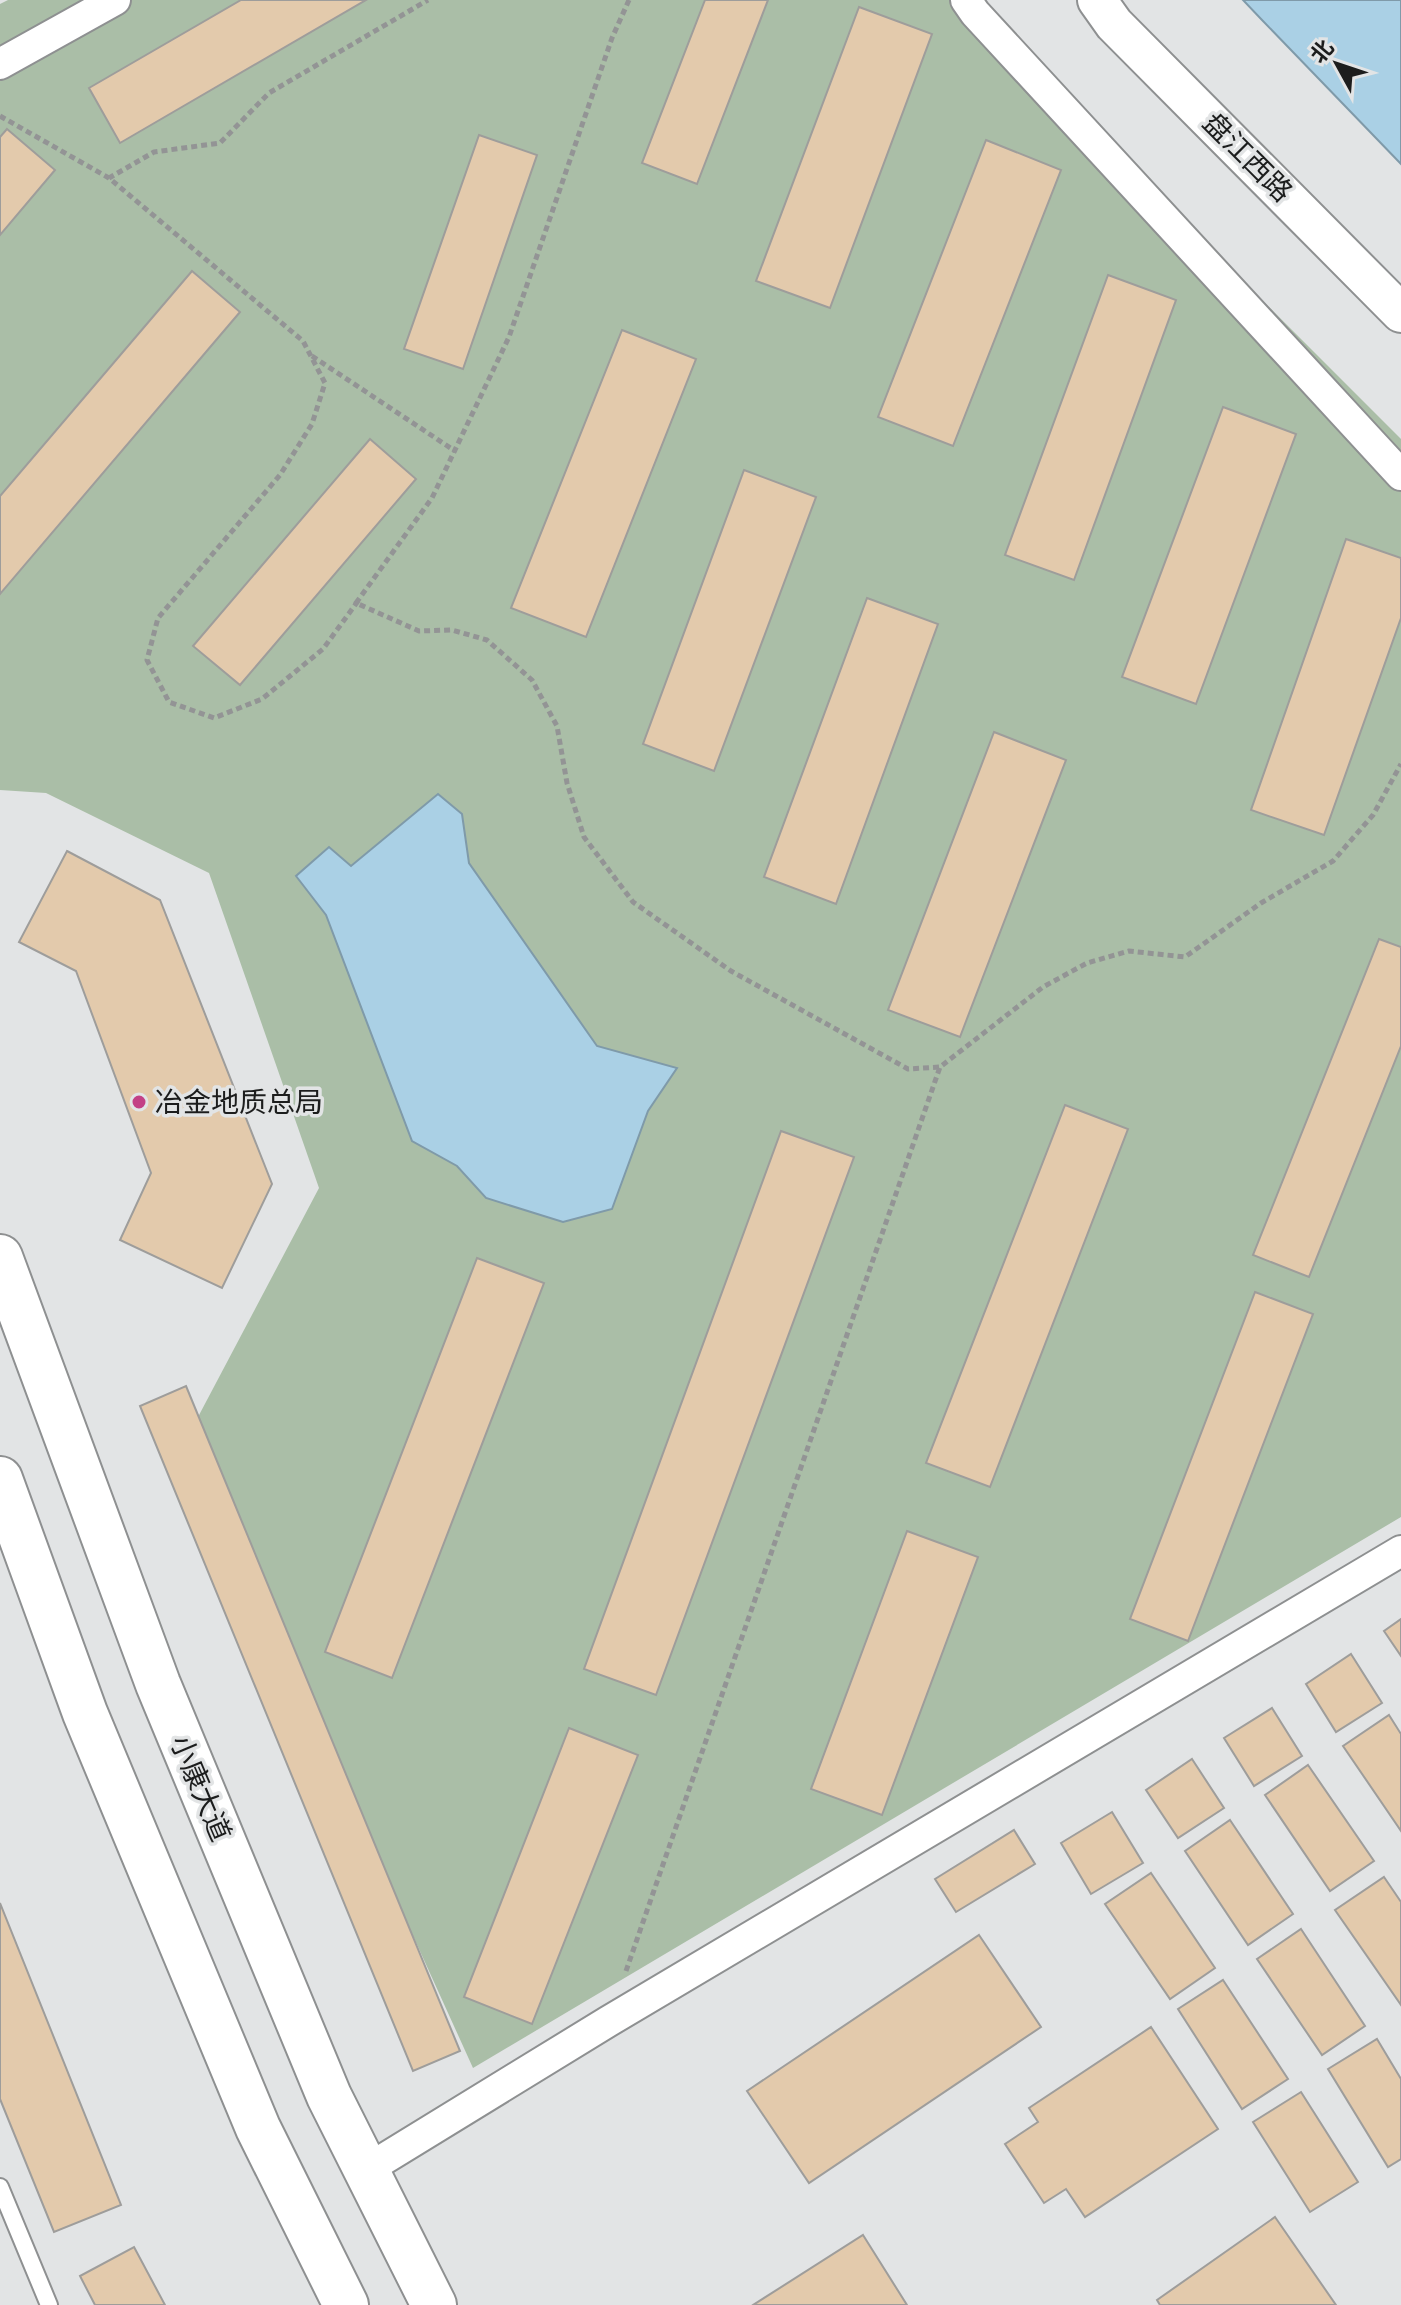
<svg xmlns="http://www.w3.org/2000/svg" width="1401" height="2305" viewBox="0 0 1401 2305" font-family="'Asap Condensed','Noto Sans SC',sans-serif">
<rect width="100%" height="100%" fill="#e2e4e5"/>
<!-- green -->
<polygon fill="#aabea7" points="8,0 966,0 975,13 1401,439 1401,1517 473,2068 253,1583 198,1417 319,1188 209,873 46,793 0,790 0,4"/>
<!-- water -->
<g fill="#aad0e5" stroke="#7f9aa9" stroke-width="2">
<polygon points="1243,0 1401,0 1401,164 1262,20"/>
<polygon points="438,794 462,814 469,863 597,1046 677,1068 648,1111 612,1209 563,1222 486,1198 457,1166 412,1141 326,915 296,876 329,847 351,866"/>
</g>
<!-- building -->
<g fill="#e3caac" stroke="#9e9d9b" stroke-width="2">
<polygon points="241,0 366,0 120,143 89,88"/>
<polygon points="705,0 768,0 697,184 642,163"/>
<polygon points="859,7 932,34 830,308 756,281"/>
<polygon points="7,129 55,170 0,235 0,137"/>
<polygon points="479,135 537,155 463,369 404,349"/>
<polygon points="986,140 1061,170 953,446 878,417"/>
<polygon points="192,271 240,312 0,594 0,496"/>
<polygon points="1108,275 1176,300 1074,580 1005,555"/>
<polygon points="622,330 696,359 586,637 511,608"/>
<polygon points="1223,407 1296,434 1196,704 1122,677"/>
<polygon points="370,439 416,479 240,685 193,646"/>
<polygon points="744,470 816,497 714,771 643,744"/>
<polygon points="1346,539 1401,558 1401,618 1324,835 1251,810"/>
<polygon points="867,598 938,624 836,904 764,877"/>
<polygon points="994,732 1066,760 960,1037 888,1010"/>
<polygon points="67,851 160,900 272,1184 222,1288 120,1240 151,1173 76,971 19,942"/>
<polygon points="1379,939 1401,947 1401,1046 1309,1277 1253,1255"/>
<polygon points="1065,1105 1128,1129 990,1487 926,1463"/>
<polygon points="781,1131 854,1157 656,1695 584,1669"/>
<polygon points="477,1258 544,1283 392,1678 325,1652"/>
<polygon points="1255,1292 1313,1314 1188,1641 1130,1619"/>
<polygon points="186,1386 460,2051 413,2071 140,1406"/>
<polygon points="907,1531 978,1557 882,1815 811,1789"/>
<polygon points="1401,1619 1401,1656 1384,1631"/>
<polygon points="1351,1654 1382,1703 1336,1732 1306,1684"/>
<polygon points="1272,1708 1302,1756 1254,1786 1224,1738"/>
<polygon points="1389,1715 1401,1734 1401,1831 1343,1746"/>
<polygon points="569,1728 638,1755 532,2024 464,1997"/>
<polygon points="1192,1759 1224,1808 1178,1838 1146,1790"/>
<polygon points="1308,1765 1374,1861 1330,1891 1265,1795"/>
<polygon points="1112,1812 1143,1863 1091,1894 1061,1843"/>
<polygon points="1230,1820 1293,1914 1248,1945 1185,1851"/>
<polygon points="1014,1830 1035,1864 956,1912 935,1879"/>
<polygon points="1151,1873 1215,1968 1170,1999 1105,1904"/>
<polygon points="1384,1877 1401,1902 1401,2005 1335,1910"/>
<polygon points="0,1903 121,2205 54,2232 0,2099"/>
<polygon points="1301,1929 1365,2026 1322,2055 1257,1959"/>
<polygon points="979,1935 1041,2027 809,2183 747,2091"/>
<polygon points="1223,1980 1288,2079 1242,2109 1178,2009"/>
<polygon points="1151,2027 1218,2129 1085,2217 1066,2189 1044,2203 1005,2144 1038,2122 1029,2108"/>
<polygon points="1377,2039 1401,2079 1401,2159 1388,2167 1328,2069"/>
<polygon points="1301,2092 1358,2182 1310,2212 1253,2122"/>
<polygon points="1275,2217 1336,2305 1160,2305 1157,2300"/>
<polygon points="863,2235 907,2305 753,2305"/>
<polygon points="134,2247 165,2305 95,2305 80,2276"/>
</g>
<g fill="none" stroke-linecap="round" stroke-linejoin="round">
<defs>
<polyline id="service" points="0,2187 49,2305"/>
<g id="minor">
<polyline points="966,0 975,13 1401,475"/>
<polyline points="0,64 115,0"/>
<polyline points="366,2170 609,2021 1401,1551"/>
</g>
<polyline id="tertiary" points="1097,0 1114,24 1401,313"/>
<g id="secondary">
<polyline points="0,1257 158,1684 329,2096 434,2305"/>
<polyline points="0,1479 85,1713 258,2128 346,2305"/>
</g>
</defs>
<!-- service casing -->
<use href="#service" stroke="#8e9091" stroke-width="20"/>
<!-- minor casing -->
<use href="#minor" stroke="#8e9091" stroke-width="34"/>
<!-- tertiary casing -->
<use href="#tertiary" stroke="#8e9091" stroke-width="42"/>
<!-- secondary casing -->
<use href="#secondary" stroke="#8e9091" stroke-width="48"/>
<!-- path -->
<g stroke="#939495" stroke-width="5" stroke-dasharray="6 4" stroke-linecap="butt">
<polyline points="629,0 612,38 509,337 432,498 356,603 419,631 452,630 487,640 532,680 557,726 567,783 584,837 633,902 731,971 908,1069 940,1067 1043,987 1087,963 1129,951 1185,957 1261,903 1333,861 1373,815 1401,764"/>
<polyline points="0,116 109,178"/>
<polyline points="312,356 455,451"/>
<polyline points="358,601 323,649 262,699 214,718 169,702 147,660 158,618 280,475 312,424 325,383 303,341 109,178 154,152 220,143 269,93 428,0"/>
<polyline points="626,1971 940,1067"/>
</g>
<!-- service -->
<use href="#service" stroke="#fff" stroke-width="16"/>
<!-- minor -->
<use href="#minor" stroke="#fff" stroke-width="30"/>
<!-- tertiary -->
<use href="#tertiary" stroke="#fff" stroke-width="38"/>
<!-- secondary -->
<use href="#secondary" stroke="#fff" stroke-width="44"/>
</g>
<!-- markers -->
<circle fill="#c34086" stroke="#e2e4e5" stroke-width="3" cx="139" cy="1102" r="8"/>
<g text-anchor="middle" stroke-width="7" stroke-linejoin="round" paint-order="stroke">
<!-- street labels -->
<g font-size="28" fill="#1c1d1d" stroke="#e2e4e5">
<text transform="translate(1248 157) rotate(45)" y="10">盘江西路</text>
<text transform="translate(201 1788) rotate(67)" y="10">小康大道</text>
</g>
<!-- poi labels -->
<g font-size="28" fill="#1c1d1d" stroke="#e2e4e5" text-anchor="start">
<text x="155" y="1112">冶金地质总局</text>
</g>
</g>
<!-- north arrow -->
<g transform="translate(1337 64) rotate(310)" stroke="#e2e4e5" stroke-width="6" paint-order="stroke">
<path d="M0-6L14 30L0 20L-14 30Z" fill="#1c1d1d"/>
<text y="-12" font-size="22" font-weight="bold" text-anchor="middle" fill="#1c1d1d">北</text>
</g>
</svg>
